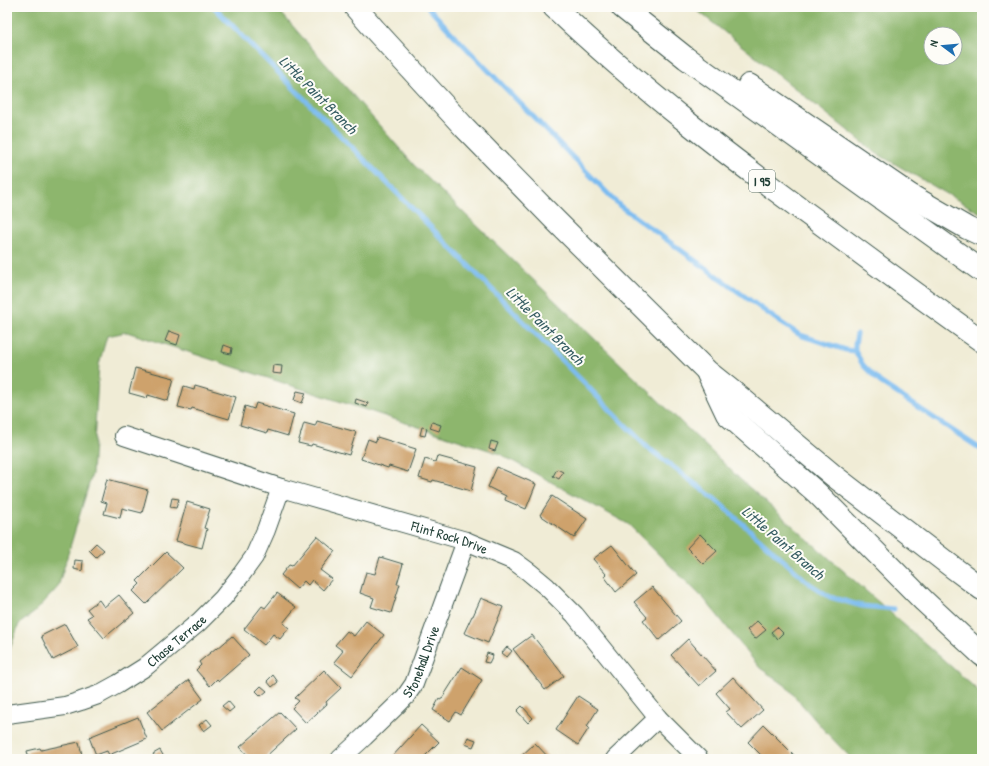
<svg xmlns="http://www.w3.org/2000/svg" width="989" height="766" viewBox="0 0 989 766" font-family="'Patrick Hand',sans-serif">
<rect width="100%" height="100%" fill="#fdfcf7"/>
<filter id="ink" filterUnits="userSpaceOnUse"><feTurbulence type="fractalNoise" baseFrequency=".025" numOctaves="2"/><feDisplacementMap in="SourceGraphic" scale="8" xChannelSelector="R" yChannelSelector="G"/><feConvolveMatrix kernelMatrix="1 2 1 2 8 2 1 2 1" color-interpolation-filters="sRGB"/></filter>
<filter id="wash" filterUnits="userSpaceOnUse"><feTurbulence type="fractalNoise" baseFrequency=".012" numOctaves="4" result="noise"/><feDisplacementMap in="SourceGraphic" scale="16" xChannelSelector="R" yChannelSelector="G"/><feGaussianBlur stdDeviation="0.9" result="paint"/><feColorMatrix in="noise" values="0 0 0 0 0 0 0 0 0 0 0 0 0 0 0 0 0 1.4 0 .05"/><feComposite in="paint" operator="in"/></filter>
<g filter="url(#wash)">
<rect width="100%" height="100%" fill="#f0ecd6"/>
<!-- forest -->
<g fill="#8db66d" stroke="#567a50" fill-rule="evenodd">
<polygon points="7,7 276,7 413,164 741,480 982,694 982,759 852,759 823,729 785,685 760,668 705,600 628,524 498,453 127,332 107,336 99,364 92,474 58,587 35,612 19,624 7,657"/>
<path d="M 693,7 L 982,7 L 982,214 L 876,153 ZM 931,34 L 955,34 L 955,58 L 931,58 Z"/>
</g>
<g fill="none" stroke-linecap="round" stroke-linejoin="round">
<!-- stream -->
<g stroke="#7bbcf0" stroke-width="5">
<polyline points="214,7 647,447 716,500 810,584 830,597 862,606 894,609"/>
<polyline points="428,7 448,29 620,206 780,322 800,335 846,350 855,351"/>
<polyline points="857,334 855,345 855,351 863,365 880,382 982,450"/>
</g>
</g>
<g id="blocks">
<!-- building -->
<g fill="#cea26c">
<polygon points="169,331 180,335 177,345 165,341"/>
<polygon points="224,345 232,348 231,354 222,352"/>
<polygon points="273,365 282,366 281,374 272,373"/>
<polygon points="135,368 174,378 168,401 148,395 147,398 129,393"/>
<polygon points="195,385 236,397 229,419 192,408 191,410 178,407 184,386 194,389"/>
<polygon points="297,391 306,393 302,403 294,400"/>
<polygon points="356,399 368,403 367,407 355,403"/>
<polygon points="256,403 294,414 288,436 268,430 267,433 240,425 245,406 254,409"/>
<polygon points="317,421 356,432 349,455 312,444 311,446 298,443 304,423 315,426"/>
<polygon points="432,422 441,425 439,431 430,428"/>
<polygon points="422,427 427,428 425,436 420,435"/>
<polygon points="377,437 416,449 408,472 389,466 388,468 361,459 368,439 376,442"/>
<polygon points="491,441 498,443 495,451 489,449"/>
<polygon points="437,456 477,467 471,491 433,480 432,482 419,478 425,459 435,462"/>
<polygon points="497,467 536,484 526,509 505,500 506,496 488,487"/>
<polygon points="557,469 563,472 559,479 553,476"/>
<polygon points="107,479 148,490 142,513 122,508 120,518 104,514 107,503 101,501"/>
<polygon points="552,496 587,519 574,538 540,515"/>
<polygon points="172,498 179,499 176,508 170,507"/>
<polygon points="187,502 210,509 204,528 207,529 202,548 176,541"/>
<polygon points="700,534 717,551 703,564 687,548"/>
<polygon points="317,536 335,551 320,570 332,579 323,590 312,580 308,585 304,581 297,589 281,575 289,565 292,566"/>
<polygon points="96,543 104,550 96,557 89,550"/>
<polygon points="612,545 636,575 616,592 604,576 606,574 593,559"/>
<polygon points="166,552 183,568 146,604 133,591 140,584 137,581"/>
<polygon points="380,557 403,564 397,584 400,584 391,613 371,607 374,598 360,593 366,572 375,574"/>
<polygon points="75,560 83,561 82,571 74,569"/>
<polygon points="652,587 681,621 659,640 643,620 647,617 634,602"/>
<polygon points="277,593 296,607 283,623 289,628 280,639 273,634 264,645 244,629 262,606 265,608"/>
<polygon points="119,595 134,613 104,638 87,618 92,615 87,609 99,600 104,607"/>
<polygon points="481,598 503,607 488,643 464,633 472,616 473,616"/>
<polygon points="366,621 384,635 352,676 334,662 343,651 335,645 347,631 354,636"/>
<polygon points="757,621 766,630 755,639 747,630"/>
<polygon points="65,624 78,647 53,660 41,636"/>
<polygon points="777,627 783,633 777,639 771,632"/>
<polygon points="532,635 564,676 545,690 513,649"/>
<polygon points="232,636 249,655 219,681 217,679 210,686 196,670 201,665 199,662 216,648 217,649"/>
<polygon points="688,639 716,671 699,686 671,655"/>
<polygon points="507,647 512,651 507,657 502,653"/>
<polygon points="487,653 493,655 489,663 484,662"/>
<polygon points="462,667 482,680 461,715 456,712 450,721 433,710 439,699 441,700"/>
<polygon points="324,670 341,688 326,702 327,704 306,723 292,708 299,701 295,698"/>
<polygon points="273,675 278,682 272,687 267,681"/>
<polygon points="733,677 763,710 742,729 726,712 730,709 716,693"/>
<polygon points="189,680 203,699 162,731 147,712"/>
<polygon points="261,686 267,691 261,696 256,691"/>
<polygon points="578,696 598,709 587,726 589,728 578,745 556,730"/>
<polygon points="228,701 234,708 229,712 222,706"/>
<polygon points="522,706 533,718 528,723 517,711"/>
<polygon points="280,712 296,729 263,759 251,759 240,747"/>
<polygon points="138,717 147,739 109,755 107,751 96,755 89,737"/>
<polygon points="207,719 212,725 204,731 199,725"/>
<polygon points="421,725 439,742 422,759 390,759"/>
<polygon points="764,725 795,756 792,759 765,759 748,742"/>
<polygon points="468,737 476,740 473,747 465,744"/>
<polygon points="79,742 83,759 29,759 27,751 40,748 41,750"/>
<polygon points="535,743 550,759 518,759"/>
<polygon points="160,750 164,757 160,759 156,759 153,754"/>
</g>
</g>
</g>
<g filter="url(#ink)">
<use href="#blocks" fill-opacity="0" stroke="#3e574c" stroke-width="1"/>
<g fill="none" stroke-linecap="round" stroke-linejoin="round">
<defs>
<g id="street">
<path id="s1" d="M 124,436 L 281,488 L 466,541 L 514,561 L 529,572 L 547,587 L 575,615 L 658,718 L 699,759"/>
<path id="s2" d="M 7,714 L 65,706 L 81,701 L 98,695 L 118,684 L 145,667 L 199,622 L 223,598 L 241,575 L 254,557 L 266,530 L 281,488"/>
<path id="s3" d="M 340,759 L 364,737 L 396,706 L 405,697 L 414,684 L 466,541"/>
<polyline points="615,759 658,718"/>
</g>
<g id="highway">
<polyline points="355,7 375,30 465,128 555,220 707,371 742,399 834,476 955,569 982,589"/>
<path d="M 554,7 C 640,89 735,161 831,231 C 881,268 931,305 982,341"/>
<polyline points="622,7 686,58 982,271"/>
<polyline points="749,85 910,195 967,228 982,235"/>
<polyline points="708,374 727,414 817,493 924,601 982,655"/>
</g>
</defs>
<!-- street casing -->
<use href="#street" stroke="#3e574c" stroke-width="20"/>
<!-- highway casing -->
<use href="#highway" stroke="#3e574c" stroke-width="24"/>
<!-- street -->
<use href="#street" stroke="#fff" stroke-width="18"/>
<!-- highway -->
<use href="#highway" stroke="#fff" stroke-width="22"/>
</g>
</g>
<g text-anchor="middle" stroke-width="4" stroke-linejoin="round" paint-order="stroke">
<!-- shield labels -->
<rect fill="#fdfcf7" stroke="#62766e" stroke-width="1" x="749" y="170" width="26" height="22" rx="3"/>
<g font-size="13" font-weight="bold" fill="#1f3d34">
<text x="762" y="186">I 95</text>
</g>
<!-- street labels -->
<g font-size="14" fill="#1f3d34" stroke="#fdfcf7">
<text dy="5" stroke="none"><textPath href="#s1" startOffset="341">Flint Rock Drive</textPath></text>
<text dy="5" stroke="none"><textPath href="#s2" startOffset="189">Chase Terrace</textPath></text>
<text dy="5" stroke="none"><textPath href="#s3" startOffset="129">Stonehall Drive</textPath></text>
</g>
<!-- water labels -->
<g font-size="15" font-style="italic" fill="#365d63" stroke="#fdfcf7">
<text transform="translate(318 95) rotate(45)" y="5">Little Paint Branch</text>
<text transform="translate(545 326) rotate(45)" y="5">Little Paint Branch</text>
<text transform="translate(783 543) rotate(41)" y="5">Little Paint Branch</text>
</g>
</g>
<!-- margin -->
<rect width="989" height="766" fill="none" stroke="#fdfcf7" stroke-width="24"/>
<!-- north arrow -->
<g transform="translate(943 46) rotate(286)"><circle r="19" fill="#fdfcf7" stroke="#a4b0a9"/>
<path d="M0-3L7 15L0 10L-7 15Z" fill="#1f6fb2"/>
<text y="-6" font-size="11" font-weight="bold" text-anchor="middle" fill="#1f3d34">N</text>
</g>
</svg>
